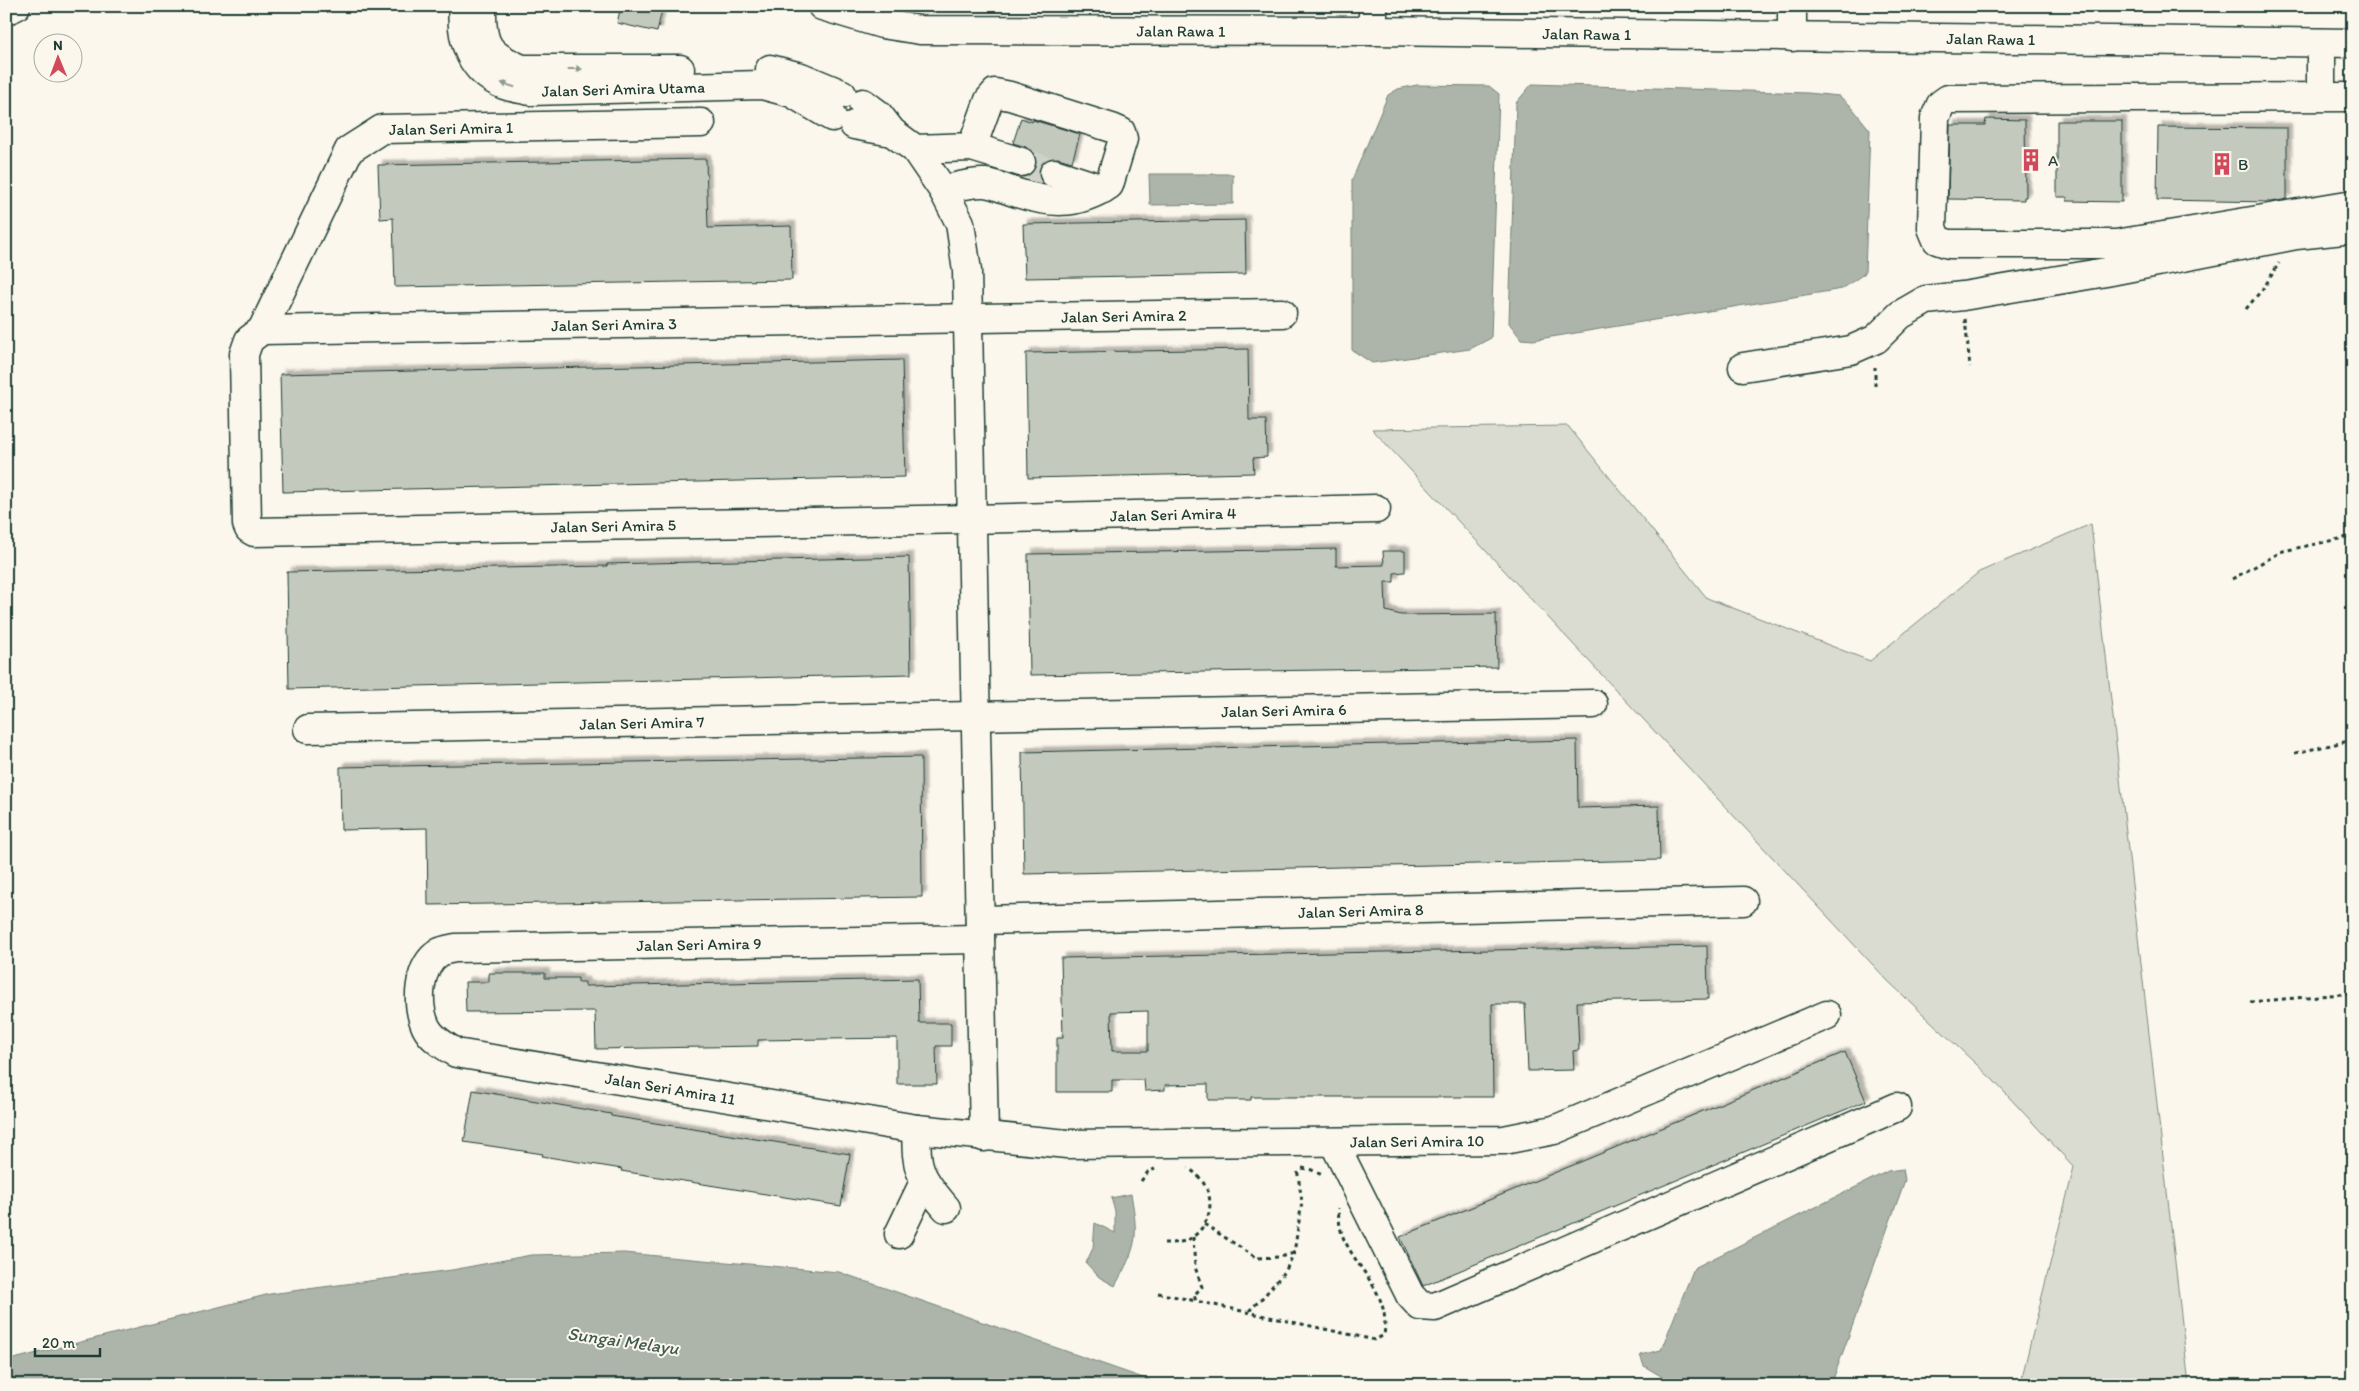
<svg xmlns="http://www.w3.org/2000/svg" width="2359" height="1391" viewBox="0 0 2359 1391" font-family="Itim,sans-serif">
<defs>
<filter id="shadow"><feDropShadow dx="4.5" dy="-4.5" stdDeviation="1" flood-color="#0004"/></filter>
</defs>
<rect width="100%" height="100%" fill="#fbf7ec"/>
<filter id="ink" filterUnits="userSpaceOnUse"><feTurbulence type="fractalNoise" baseFrequency=".02" numOctaves="2"/><feDisplacementMap in="SourceGraphic" scale="10" xChannelSelector="R" yChannelSelector="G"/><feConvolveMatrix kernelMatrix="1 2 1 2 8 2 1 2 1" color-interpolation-filters="sRGB"/></filter>
<g filter="url(#ink)">
<!-- green -->
<polygon fill="#dbdcd1" stroke="#7d8c82" points="1568,426 1707,598 1870,661 1979,572 2091,524 2189,1385 2020,1385 2074,1167 1993,1080 1888,981 1372,429"/>
<!-- water -->
<g fill="#adb4aa" stroke="#74847b">
<polygon points="1532,84 1808,93 1839,96 1850,105 1870,130 1865,273 1842,289 1533,340 1521,339 1509,323 1516,103"/>
<polygon points="1417,85 1489,86 1499,94 1491,338 1470,349 1372,363 1352,350 1352,180 1388,95 1398,89"/>
<polygon points="1149,174 1233,174 1233,204 1150,205"/>
<polygon points="1903,1169 1905,1180 1831,1385 1676,1385 1644,1366 1640,1355 1661,1350 1694,1268 1888,1171"/>
<path d="M 1131,1194 C 1139,1239 1137,1246 1115,1286 L 1099,1277 L 1086,1263 L 1093,1248 L 1095,1223 L 1115,1233 L 1115,1211 L 1111,1198 Z"/>
<polygon points="624,1253 839,1272 1163,1385 6,1385 6,1361 270,1294 452,1270 531,1255"/>
</g>
<!-- building -->
<g fill="#c4c9be" stroke="#1f3d34" fill-rule="evenodd" filter="url(#shadow)">
<polygon points="621,6 645,6 662,10 657,32 617,23"/>
<polygon points="1021,118 1032,122 1033,120 1080,134 1072,162 1058,158 1047,160 1035,156 1026,147 1013,143"/>
<polygon points="1986,119 2025,120 2026,197 2024,197 2024,200 1948,199 1950,125 1985,125"/>
<polygon points="2057,121 2122,121 2122,202 2067,201 2067,197 2057,197"/>
<polygon points="2158,127 2287,128 2287,199 2272,202 2157,200"/>
<polygon points="706,159 708,228 791,226 792,280 395,287 393,218 380,219 378,165"/>
<polygon points="1245,220 1246,274 1025,278 1023,224"/>
<polygon points="1248,349 1249,420 1266,420 1267,457 1253,458 1254,473 1028,478 1026,353"/>
<polygon points="902,360 905,477 283,492 280,374"/>
<polygon points="1336,549 1336,566 1384,565 1383,551 1405,551 1405,572 1394,573 1394,582 1385,582 1386,611 1401,615 1496,614 1497,667 1030,675 1028,554"/>
<polygon points="909,557 911,674 289,689 287,572 607,566 607,564"/>
<polygon points="1577,740 1578,808 1659,806 1660,860 1024,874 1022,752"/>
<polygon points="921,757 922,897 428,905 427,828 341,830 340,767"/>
<path d="M 1707,946 L 1708,999 L 1577,1002 L 1579,1050 L 1573,1051 L 1574,1070 L 1528,1071 L 1525,1004 L 1492,1004 L 1493,1097 L 1251,1097 L 1251,1100 L 1208,1100 L 1208,1084 L 1165,1085 L 1165,1090 L 1145,1091 L 1144,1080 L 1112,1080 L 1112,1092 L 1057,1092 L 1057,1038 L 1063,1038 L 1061,958 ZM 1148,1011 L 1148,1051 L 1112,1051 L 1111,1012 Z"/>
<polygon points="489,973 545,973 545,978 578,978 578,982 585,982 585,986 918,979 919,1023 951,1023 951,1046 936,1046 937,1084 897,1084 897,1038 758,1040 758,1046 596,1049 595,1011 466,1012 465,982 489,982"/>
<polygon points="1845,1052 1866,1101 1423,1286 1400,1237"/>
<polygon points="473,1090 611,1114 611,1116 850,1154 841,1206 621,1171 622,1169 542,1156 543,1154 464,1142"/>
</g>
<g fill="none" stroke-linecap="round" stroke-linejoin="round">
<!-- minor-tunnel -->
<polyline stroke="#cfd2c7" stroke-width="28" stroke-dasharray="28 14" stroke-linecap="butt" points="1021,162 1054,173"/>
<defs>
<g id="minor">
<path id="s1" d="M 463,6 C 460,40 470,71 504,85 C 512,88 522,89 530,91 L 762,85 L 792,93 L 832,117"/>
<path d="M 482,6 C 481,45 487,54 522,69 L 680,69"/>
<path id="s2" d="M 822,6 L 882,24 L 920,30 L 1373,31 L 2353,43"/>
<polyline points="6,11 16,6"/>
<polyline points="1373,31 1373,6"/>
<polyline points="1792,37 1792,6"/>
<polyline points="770,69 801,77 842,94"/>
<polyline points="2321,96 2321,43"/>
<polyline points="2353,97 1948,99 1941,104 1935,118 1932,228 1937,240 1949,244 2116,244 2353,204"/>
<polyline points="863,103 878,114 892,132 915,149 943,190 960,223 967,271 984,1137"/>
<path id="s3" d="M 701,123 L 382,129 L 349,150 L 262,330 L 249,340 L 244,354 L 247,524 L 249,529 L 254,532 L 971,519 L 1376,509"/>
<polyline points="854,125 892,132"/>
<polyline points="972,147 1021,162"/>
<path d="M 915,149 L 972,147 L 989,100 L 995,93 L 1010,96 L 1112,128 L 1121,132 L 1123,139 L 1109,185 C 1075,206 1051,204 1014,192 C 1005,189 994,184 985,183 C 971,182 957,187 943,190"/>
<polyline points="1054,173 1103,189"/>
<path id="s4" d="M 262,330 L 1282,313"/>
<polyline points="1743,367 1851,350 1876,339 1900,315 1926,300 1963,296 2106,272 2296,235 2353,229"/>
<path id="s5" d="M 308,729 L 1593,704"/>
<path id="s6" d="M 980,920 L 1743,901"/>
<path id="s7" d="M 980,939 L 455,948 C 451,949 444,950 440,952 C 417,966 416,1005 426,1027 C 432,1039 445,1046 456,1053 L 917,1129 L 1067,1144 L 1504,1140 L 1554,1130 L 1827,1015"/>
<path d="M 917,1129 C 914,1168 921,1179 946,1208"/>
<polyline points="1334,1143 1410,1295 1420,1306 1435,1307 1897,1107"/>
<polyline points="899,1234 924,1182"/>
</g>
</defs>
<!-- minor casing -->
<use href="#minor" stroke="#1f3d34" stroke-width="31"/>
<!-- path -->
<g stroke="#1f3d34" stroke-width="3" stroke-dasharray="4 4" stroke-linecap="butt">
<polyline points="2246,309 2265,286 2279,263"/>
<polyline points="1965,319 1970,367"/>
<polyline points="1875,386 1875,367"/>
<polyline points="2232,579 2283,551 2353,536"/>
<polyline points="2295,753 2353,740"/>
<polyline points="2250,1002 2353,993"/>
<polyline points="1302,1168 1312,1170 1322,1175"/>
<polyline points="1141,1181 1148,1172 1155,1169"/>
<polyline points="1204,1224 1257,1258 1280,1257 1294,1253"/>
<path d="M 1193,1237 L 1195,1267 L 1202,1287 L 1194,1295 L 1196,1301 L 1375,1340 L 1384,1335 C 1390,1296 1364,1277 1347,1245 C 1340,1234 1339,1221 1338,1208"/>
<path d="M 1164,1243 C 1174,1243 1186,1243 1194,1236 C 1218,1216 1214,1184 1188,1168"/>
<polyline points="1158,1293 1196,1301"/>
<polyline points="1249,1311 1265,1295 1286,1270 1294,1253 1302,1202 1297,1168"/>
</g>
<!-- minor -->
<use href="#minor" stroke="#fbf7ec" stroke-width="28"/>
</g>
<!-- one-way arrows -->
<defs><path id="oneway-solid" d="M-6-.8H1V-3.2L6.5 0L1 3.2V.8H-6Z" transform="scale(1.25)"/></defs>
<g fill="#8d9a90">
<use href="#oneway-solid" transform="translate(575 69)"/>
<use href="#oneway-solid" transform="translate(508 85) rotate(-162)"/>
</g>
</g>
<!-- icons -->
<defs>
<symbol id="building-bare" viewBox="-9 -9 18 18"><path d="M-4-6H4V6H1V3H-1V6H-4ZM-2.5-4.3h1.7v1.8h-1.7ZM.8-4.3h1.7v1.8H.8ZM-2.5-1h1.7V.8h-1.7ZM.8-1h1.7V.8H.8Z" fill="#d1495b" stroke="#fbf7ec" stroke-width="2.5" paint-order="stroke"/></symbol>
</defs>
<g fill-rule="evenodd">
<use href="#building-bare" x="2015" y="144" width="32" height="32"/>
<use href="#building-bare" x="2206" y="148" width="32" height="32"/>
</g>
<g text-anchor="middle" stroke-width="4" stroke-linejoin="round" paint-order="stroke">
<!-- street labels -->
<g font-size="16" fill="#1f3d34" stroke="#fbf7ec">
<text dy="6" stroke="none"><textPath href="#s2" startOffset="362">Jalan Rawa 1</textPath></text>
<text dy="6" stroke="none"><textPath href="#s2" startOffset="768">Jalan Rawa 1</textPath></text>
<text dy="6" stroke="none"><textPath href="#s2" startOffset="1172">Jalan Rawa 1</textPath></text>
<text dy="6" stroke="none"><textPath href="#s1" startOffset="216">Jalan Seri Amira Utama</textPath></text>
<text transform="translate(451 128) rotate(-1)" y="6">Jalan Seri Amira 1</text>
<text dy="6" stroke="none"><textPath href="#s4" startOffset="862">Jalan Seri Amira 2</textPath></text>
<text dy="6" stroke="none"><textPath href="#s4" startOffset="352">Jalan Seri Amira 3</textPath></text>
<text dy="6" stroke="none"><textPath href="#s3" startOffset="1690">Jalan Seri Amira 4</textPath></text>
<text dy="6" stroke="none"><textPath href="#s3" startOffset="1130">Jalan Seri Amira 5</textPath></text>
<text dy="6" stroke="none"><textPath href="#s5" startOffset="976">Jalan Seri Amira 6</textPath></text>
<text dy="6" stroke="none"><textPath href="#s5" startOffset="334">Jalan Seri Amira 7</textPath></text>
<text dy="6" stroke="none"><textPath href="#s6" startOffset="381">Jalan Seri Amira 8</textPath></text>
<text transform="translate(699 944) rotate(-1)" y="6">Jalan Seri Amira 9</text>
<text dy="6" stroke="none"><textPath href="#s7" startOffset="880">Jalan Seri Amira 11</textPath></text>
<text dy="6" stroke="none"><textPath href="#s7" startOffset="1631">Jalan Seri Amira 10</textPath></text>
</g>
<!-- poi labels -->
<g font-size="16" fill="#1f3d34" stroke="#fbf7ec" text-anchor="start">
<text x="2048" y="166">A</text>
<text x="2238" y="170">B</text>
</g>
<!-- water labels -->
<g font-size="18" font-style="italic" fill="#425b52" stroke="#fbf7ec">
<text transform="translate(623 1341) rotate(8)" y="6">Sungai Melayu</text>
</g>
</g>
<!-- margin -->
<rect width="2359" height="1391" fill="none" stroke="#fbf7ec" stroke-width="25"/>
<rect x="12" y="12" width="2334" height="1366" fill="none" stroke="#1f3d34" stroke-width="2" filter="url(#ink)"/>
<!-- north arrow -->
<g transform="translate(58 58) rotate(359)"><circle r="24" fill="#fbf7ec" stroke="#a3ada2"/>
<path d="M0-4L9 19L0 12L-9 19Z" fill="#d1495b"/>
<text y="-8" font-size="14" font-weight="bold" text-anchor="middle" fill="#1f3d34">N</text>
</g>
<!-- scale -->
<path d="M35 1348v8h65v-8" fill="none" stroke="#1f3d34" stroke-width="2.5"/>
<text x="42" y="1348" font-size="15" fill="#1f3d34" stroke="#fbf7ec" stroke-width="4" paint-order="stroke">20 m</text>
</svg>
